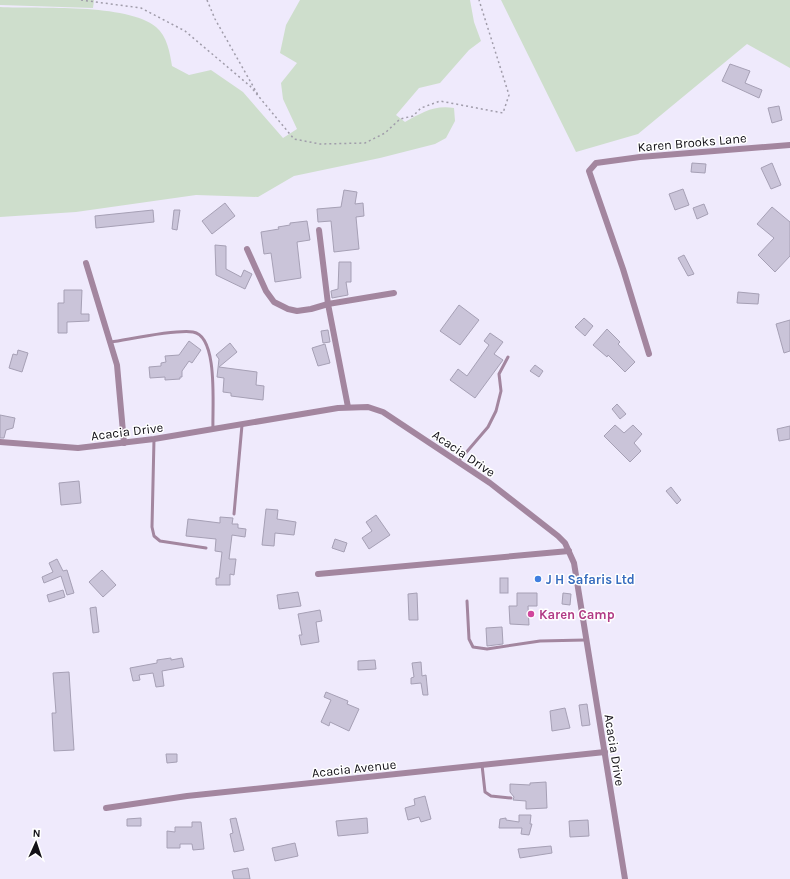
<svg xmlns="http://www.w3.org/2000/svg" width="790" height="879" viewBox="0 0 790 879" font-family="Karla,sans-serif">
<rect width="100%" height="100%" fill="#efeafc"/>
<!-- green -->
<g fill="#cedecc">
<polygon points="0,0 94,0 93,8 0,5"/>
<path d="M 300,0 L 470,0 L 474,22 L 481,41 L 469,50 L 440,83 L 419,88 L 396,115 L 405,122 C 422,113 433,105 454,108 L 455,121 L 446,138 L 435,144 L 380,158 L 294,176 L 258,197 L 196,195 L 76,212 L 0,217 L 0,7 C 39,9 127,3 156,27 C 167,36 170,53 172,66 L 189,75 L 211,70 L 243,92 L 283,138 L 297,129 L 283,99 L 281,83 L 297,63 L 280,53 L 286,25 Z"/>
<polygon points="501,0 790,0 790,68 747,44 638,134 576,152"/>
</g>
<!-- building -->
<g fill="#cac4d9" stroke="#a6a0b5">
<polygon points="730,64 750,71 745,83 762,90 759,98 722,81"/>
<polygon points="779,106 782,120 772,123 768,108"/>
<polygon points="692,163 706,164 705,173 691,172"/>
<polygon points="772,163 781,185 771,189 761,168"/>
<polygon points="683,189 689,205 675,210 669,194"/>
<polygon points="344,190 357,192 355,204 363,203 364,216 356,217 359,249 334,252 331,221 318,222 317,209 341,207"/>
<polygon points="225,203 235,216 212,234 202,221"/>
<polygon points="704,204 708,214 697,219 693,208"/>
<polygon points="772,207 790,222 790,256 775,272 758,255 774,238 757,224"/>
<polygon points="153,210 154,222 96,228 95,216"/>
<polygon points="174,210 180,210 177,230 172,229"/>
<polygon points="307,221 310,240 297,242 301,278 275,282 271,253 264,254 261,232 279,229 278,227 290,225 290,223"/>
<polygon points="215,245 226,246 226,269 241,277 244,270 252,274 245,289 216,275"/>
<polygon points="684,255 694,274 688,276 678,258"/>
<polygon points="339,262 351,262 351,282 346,282 348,295 332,298 331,291 338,289"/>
<polygon points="64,290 82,290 81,314 89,314 89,321 67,322 67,333 58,333 58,303 64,303"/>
<polygon points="738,292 759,294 758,304 737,303"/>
<polygon points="459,305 479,320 460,345 440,331"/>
<polygon points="584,318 593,326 585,336 575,327"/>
<polygon points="790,320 790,351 784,353 776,324"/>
<polygon points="607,329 620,342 618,344 635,362 625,372 608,355 607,357 593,345"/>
<polygon points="328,330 330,342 323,343 321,331"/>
<polygon points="490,333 503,342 494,354 503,360 475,398 450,380 458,369 467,376 489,345 484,341"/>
<polygon points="189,341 201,350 192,363 189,361 182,371 182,377 180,377 180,379 165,380 165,377 150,378 149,367 161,366 161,363 166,362 165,356 179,355"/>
<polygon points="230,343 237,352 219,367 257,372 256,385 264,386 263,400 231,396 231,393 223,392 224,378 217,377 219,359 216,355"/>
<polygon points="325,344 330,363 318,366 312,348"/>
<polygon points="18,350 28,353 22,372 9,368 13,354 17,355"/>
<polygon points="535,365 543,371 539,377 530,371"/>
<polygon points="617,404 626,414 620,419 612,409"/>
<polygon points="0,415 15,418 13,428 6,430 4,438 0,438"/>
<polygon points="615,425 624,433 633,425 642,434 634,443 641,451 630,462 604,436"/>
<polygon points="790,426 790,439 779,441 777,429"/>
<polygon points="79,481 81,503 61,505 59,483"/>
<polygon points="671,487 681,500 677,504 666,491"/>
<polygon points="266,509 278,510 277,519 296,522 294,535 275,533 274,546 262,545"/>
<polygon points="376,515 390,535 369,549 362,538 372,531 366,522"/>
<polygon points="220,517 233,518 232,524 238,524 238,528 246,529 245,537 232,535 229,559 236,559 234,575 230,574 230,585 216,585 216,578 219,578 222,552 215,551 216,539 186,536 188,519 220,523"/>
<polygon points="335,539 347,543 344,552 332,548"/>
<polygon points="57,559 63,571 67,570 74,593 67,595 61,576 44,583 42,577 53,572 49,563"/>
<polygon points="102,570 116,585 103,597 89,582"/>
<rect x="500" y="578" width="8" height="15"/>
<polygon points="63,590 65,597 49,602 47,595"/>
<polygon points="298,592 301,606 279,609 277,595"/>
<polygon points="417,593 418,620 409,620 408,594"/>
<polygon points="517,593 537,593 537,606 528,606 529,625 510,624 509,606 517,606"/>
<polygon points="563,593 571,594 570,605 562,604"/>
<polygon points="96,607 99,632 93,633 90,608"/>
<polygon points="320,610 322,621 316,622 319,642 301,645 299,635 302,635 298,614"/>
<polygon points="502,627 503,644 487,646 486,628"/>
<polygon points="171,658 171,660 182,658 184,667 162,671 164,686 156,687 153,673 139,675 140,680 133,681 130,668 157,663 157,660"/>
<polygon points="375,660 376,669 358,670 358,661"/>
<polygon points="421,662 422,676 426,675 428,695 423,695 421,683 411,684 411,678 414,677 412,663"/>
<polygon points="69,672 74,750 54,751 52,713 56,713 53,673"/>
<polygon points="326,692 348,701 347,704 359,709 349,731 330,722 329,726 321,722 331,700 324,697"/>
<polygon points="587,704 590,725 582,726 579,705"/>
<polygon points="565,708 570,728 552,731 550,711"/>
<polygon points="166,754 177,754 177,762 167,763"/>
<polygon points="546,782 547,808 526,809 526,801 513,800 514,797 510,792 510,784 530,785 530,783"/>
<polygon points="425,796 431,819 421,822 419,817 408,820 405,808 415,805 414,799"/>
<polygon points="519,815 531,815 530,824 532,824 529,835 521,834 522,828 499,828 500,819 506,818 506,820 519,822"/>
<polygon points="141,818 141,826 127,826 127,819"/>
<polygon points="236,818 244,850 234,852 230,834 233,833 230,819"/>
<polygon points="367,818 368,833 338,836 336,821"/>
<polygon points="588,820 589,836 570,837 569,821"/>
<polygon points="192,822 201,822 204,849 193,850 192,844 180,844 180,848 167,848 167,831 175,832 175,827 192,827"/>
<polygon points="295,843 298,856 275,861 272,848"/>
<polygon points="551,846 552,853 520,858 518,849"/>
<polygon points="248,868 250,879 234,879 232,871"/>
</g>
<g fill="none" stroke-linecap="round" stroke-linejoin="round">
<!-- path -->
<g stroke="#a09caa" stroke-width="1.5" stroke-dasharray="2 3" stroke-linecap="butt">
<polyline points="81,0 141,8 185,31 250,86 294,139 320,144 365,143 385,133 400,119 413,116 421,108 440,101 503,113 509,95 479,0"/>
<polyline points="207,0 215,19 258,95"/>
</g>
<!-- service -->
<g stroke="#a3869f" stroke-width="3">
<path d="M 111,342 C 131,339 176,329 193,332 C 219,336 212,409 213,429"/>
<polyline points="154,439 152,527 154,536 160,541 206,548"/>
<polyline points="458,462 488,427 496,411 501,391 499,374 508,357"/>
<polyline points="234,514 242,425"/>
<polyline points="467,601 469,639 473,647 487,649 540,641 585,640"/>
<polyline points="482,765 485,792 491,796 511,798"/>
</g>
<!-- minor -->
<g stroke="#a3869f" stroke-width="6">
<polyline points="319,230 328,304 348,407"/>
<polyline points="247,249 266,291 274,302 288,309 297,311 311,309 328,304 394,293"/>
<polyline points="86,263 117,365 124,443"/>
<polyline points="649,354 623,269 589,171 596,163 640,157 790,145"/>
<polyline points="0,442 78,448 154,439 338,408 368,407 383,412 490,483 558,536 565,543 574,563 625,879"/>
<polyline points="318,574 569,551"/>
<polyline points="106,808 187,796 605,752"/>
</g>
</g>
<!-- markers -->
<circle fill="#3f7fe0" stroke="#fff" stroke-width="1.5" cx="538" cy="579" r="4"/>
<circle fill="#d1479c" stroke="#fff" stroke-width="1.5" cx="531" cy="614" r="4"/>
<g text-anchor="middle" stroke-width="3" stroke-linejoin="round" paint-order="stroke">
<!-- street labels -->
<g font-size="13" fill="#121017" stroke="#fff">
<text transform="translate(692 142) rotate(-5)" y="5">Karen Brooks Lane</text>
<text transform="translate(127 431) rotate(-7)" y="5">Acacia Drive</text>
<text transform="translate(464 453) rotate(34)" y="5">Acacia Drive</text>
<text transform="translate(615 750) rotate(81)" y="5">Acacia Drive</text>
<text transform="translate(354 768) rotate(-6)" y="5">Acacia Avenue</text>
</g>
<!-- shop labels -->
<g font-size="13" font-weight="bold" fill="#366cbe" stroke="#fff" text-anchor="start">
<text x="546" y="584">J H Safaris Ltd</text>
</g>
<!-- hotel labels -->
<g font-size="13" font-weight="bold" fill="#b23c85" stroke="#fff" text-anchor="start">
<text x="539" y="619">Karen Camp</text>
</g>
</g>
<!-- north arrow -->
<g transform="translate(36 843) rotate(3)" stroke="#ffffff" stroke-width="3" paint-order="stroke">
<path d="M0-3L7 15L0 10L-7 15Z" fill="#121017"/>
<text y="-6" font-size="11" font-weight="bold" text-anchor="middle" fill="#121017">N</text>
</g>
</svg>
